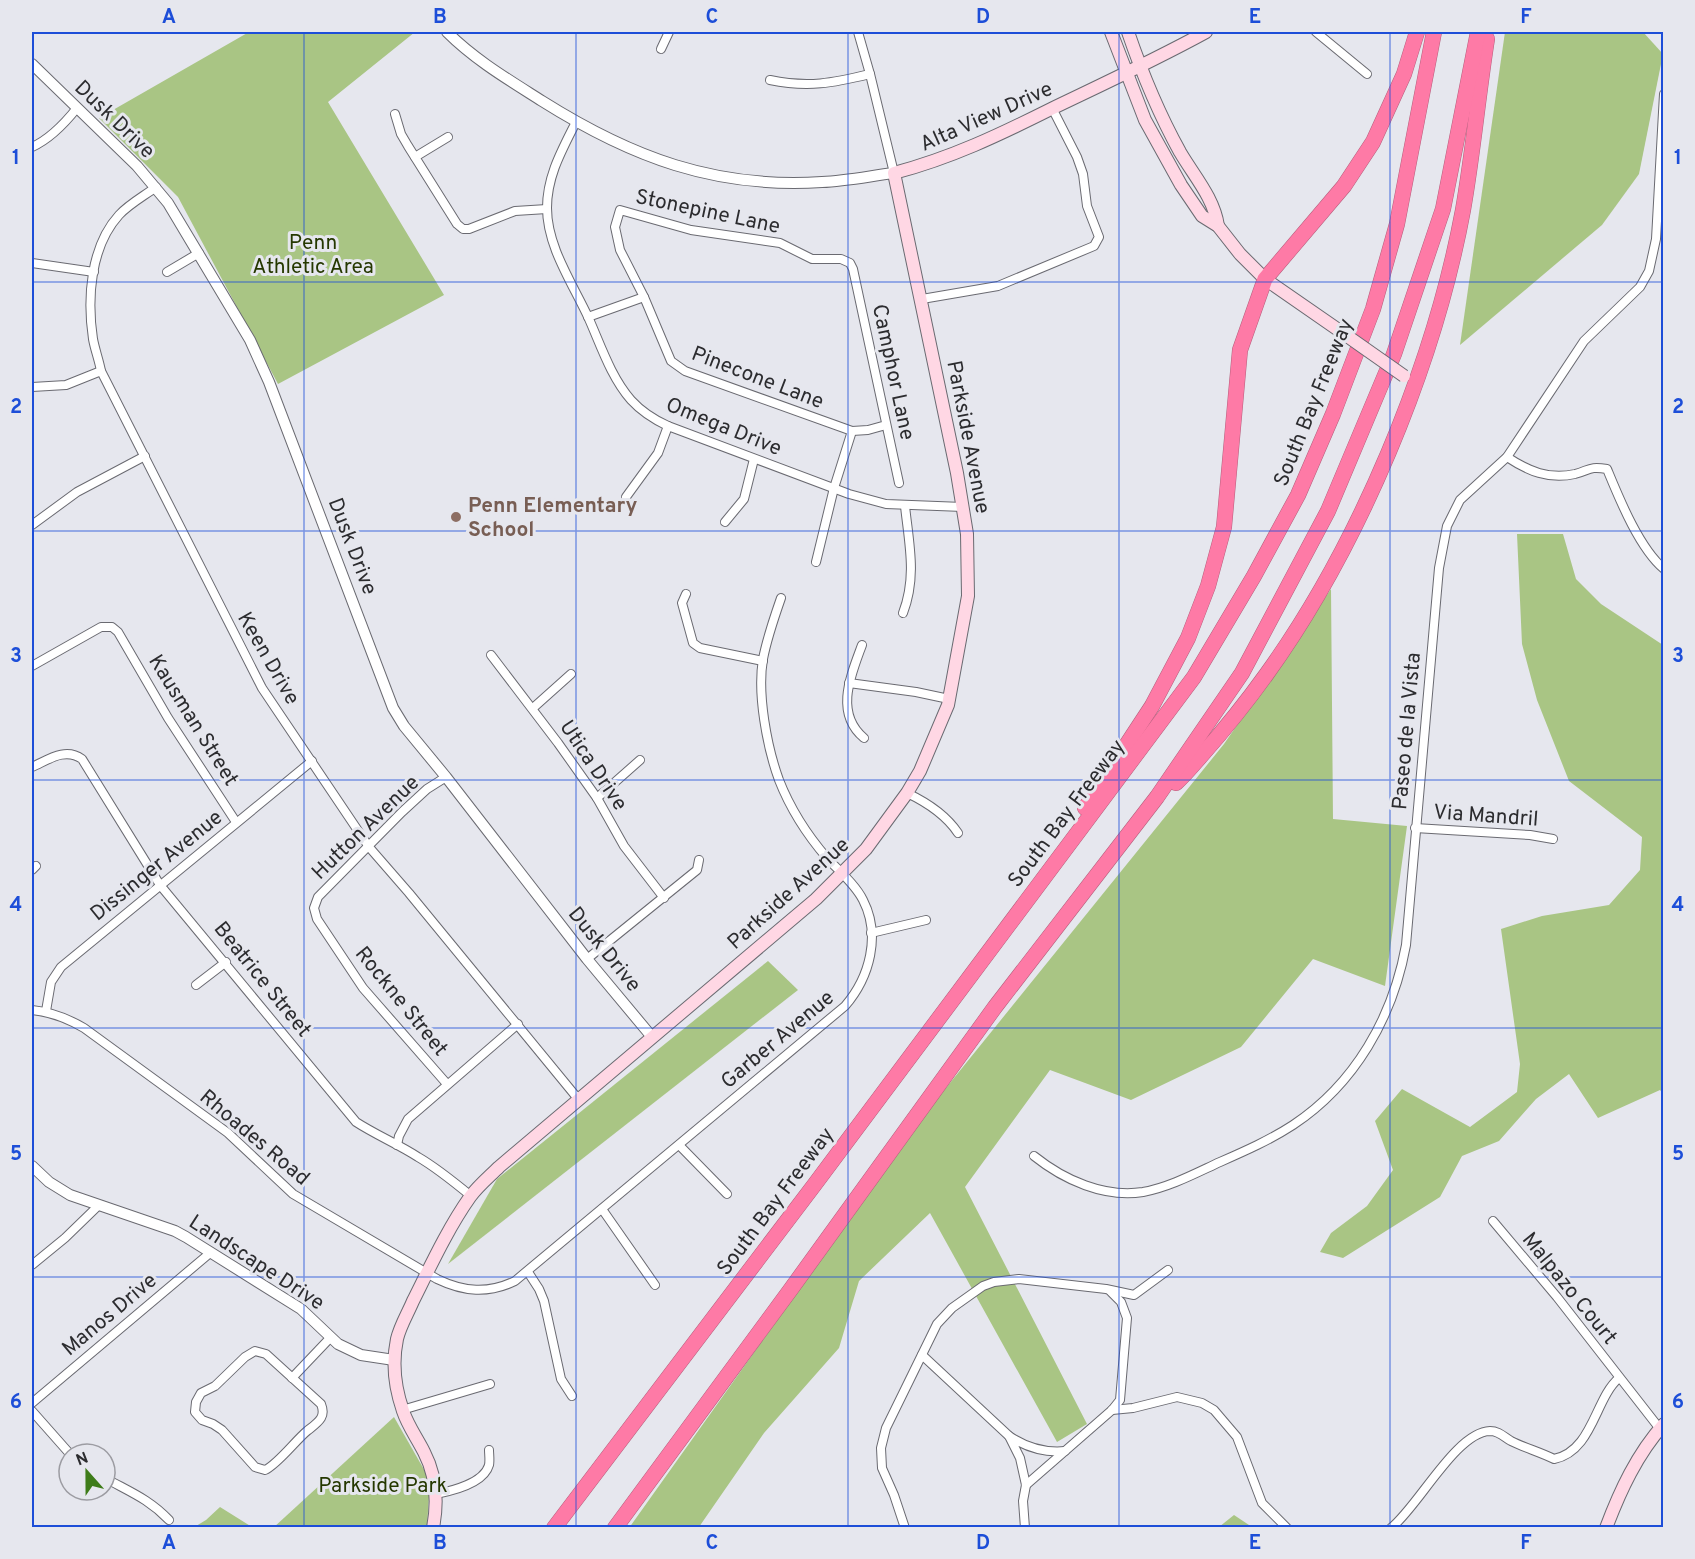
<svg xmlns="http://www.w3.org/2000/svg" width="1695" height="1559" viewBox="0 0 1695 1559" font-family="Overpass,sans-serif">
<rect width="100%" height="100%" fill="#e6e7ee"/>
<!-- green -->
<g fill="#a9c584">
<polygon points="249,32 415,32 328,102 444,295 278,384 178,197 99,118"/>
<polygon points="1505,32 1643,32 1663,54 1639,174 1602,225 1460,345"/>
<polygon points="1517,534 1563,534 1576,579 1601,604 1663,645 1663,1094 1660,1090 1598,1118 1569,1074 1536,1099 1499,1141 1462,1156 1440,1197 1343,1258 1320,1252 1331,1233 1367,1206 1393,1170 1375,1121 1402,1089 1470,1127 1517,1092 1520,1064 1501,929 1542,916 1609,905 1640,870 1642,837 1569,781 1537,700 1522,644"/>
<polygon points="1331,589 1333,819 1407,826 1385,986 1313,959 1241,1047 1131,1100 1050,1070 965,1187 1087,1424 1057,1442 930,1213 859,1281 839,1348 764,1433 699,1527 629,1528 916,1125 1224,744"/>
<polygon points="768,961 798,990 448,1264 497,1179"/>
<polygon points="394,1417 430,1480 427,1527 273,1528"/>
<polygon points="220,1507 252,1527 181,1527 196,1526 206,1520"/>
<polygon points="1234,1515 1252,1527 1219,1527"/>
</g>
<g fill="none" stroke-linecap="round" stroke-linejoin="round">
<defs>
<g id="minor">
<polyline points="858,32 870,74 894,173"/>
<polyline points="1316,32 1367,74"/>
<polyline points="661,49 669,32"/>
<path d="M 770,80 C 808,88 833,83 870,74"/>
<polyline points="395,114 401,134 408,146 457,224 463,229 469,229 515,211 547,209"/>
<path d="M 576,122 C 562,150 547,176 547,208 C 547,247 573,284 589,319 C 601,346 611,377 631,400 C 641,411 655,420 668,426 L 849,494 L 886,504 L 963,507"/>
<path d="M 32,147 C 50,139 65,123 77,108"/>
<polyline points="415,157 448,137"/>
<path d="M 156,187 C 144,196 129,204 119,215 C 90,247 87,299 93,339 C 95,350 99,360 101,371 L 262,688 L 369,847 L 409,893 L 579,1100"/>
<polyline points="32,263 94,272"/>
<polyline points="167,272 199,253"/>
<polyline points="922,299 998,286 1094,246 1099,237 1087,206 1083,174 1077,157 1052,108"/>
<polyline points="588,317 644,297"/>
<polyline points="32,387 66,385 101,371"/>
<polyline points="886,425 868,430 852,431 685,371 671,361 644,297 620,250 615,227 620,210 691,230 780,243 812,259 841,259 850,263 853,269 899,483"/>
<path d="M 1507,457 C 1528,471 1549,480 1575,474 C 1590,470 1589,466 1607,469 C 1619,498 1639,548 1664,569"/>
<polyline points="626,497 658,453 668,426"/>
<polyline points="725,522 744,499 754,459"/>
<polyline points="32,525 77,492 145,456"/>
<polyline points="816,562 834,488 852,431"/>
<polyline points="686,594 682,603 693,643 700,648 763,661"/>
<path d="M 903,613 C 917,576 909,544 905,506"/>
<path d="M 862,645 C 851,675 834,713 864,738"/>
<polyline points="491,655 558,743 597,798 624,846 664,898"/>
<polyline points="32,666 101,627 112,627 118,632 168,718 236,822"/>
<polyline points="849,683 916,692 949,699"/>
<polyline points="533,708 571,674"/>
<path d="M 32,767 C 48,760 65,747 82,759 L 160,885 L 356,1122 C 376,1135 398,1144 418,1157 C 437,1168 454,1182 471,1196"/>
<polyline points="446,777 427,789 402,812 318,897 314,908 317,919 363,988 447,1084"/>
<path d="M 907,793 C 926,802 946,815 958,833"/>
<polyline points="597,798 640,760"/>
<polyline points="1415,828 1530,835 1553,839"/>
<polyline points="32,870 36,866"/>
<polyline points="871,933 926,920"/>
<polyline points="587,959 697,870 699,860"/>
<polyline points="196,985 226,962"/>
<path d="M 32,1010 C 51,1012 67,1018 84,1028 L 228,1133 L 293,1194 L 437,1279 C 464,1292 488,1294 515,1281 L 845,1006 C 870,977 881,935 863,900 C 855,884 839,871 827,858 C 808,836 790,808 779,780 C 767,747 757,694 763,659 C 767,638 774,618 781,598"/>
<polyline points="46,1011 51,982 61,967 312,761"/>
<polyline points="397,1145 399,1136 408,1119 518,1024"/>
<polyline points="679,1145 727,1194"/>
<path d="M 1034,1156 C 1064,1180 1104,1198 1143,1192 C 1170,1187 1196,1173 1220,1162 C 1245,1151 1270,1140 1293,1125 C 1355,1084 1393,1017 1406,945 L 1439,568 L 1447,526 L 1460,500 L 1507,457 L 1584,341 L 1640,287 L 1649,271 L 1656,239 L 1664,94"/>
<polyline points="602,1209 655,1285"/>
<polyline points="1493,1221 1557,1297 1660,1429"/>
<polyline points="32,1265 65,1238 99,1205"/>
<polyline points="528,1272 539,1289 544,1301 561,1379 572,1396"/>
<path d="M 255,1351 L 266,1354 L 321,1404 C 323,1409 324,1413 321,1418 C 318,1423 312,1427 307,1431 C 296,1440 277,1465 265,1470 L 255,1467 L 222,1430 L 213,1424 L 202,1420 L 195,1412 L 196,1402 L 201,1393 L 215,1386 L 245,1357 Z"/>
<polyline points="922,1355 1009,1436"/>
<polyline points="292,1378 331,1337"/>
<polyline points="32,1403 210,1253"/>
<polyline points="402,1410 490,1384"/>
<polyline points="1112,1410 1133,1408 1177,1397 1202,1403 1214,1410 1237,1437 1262,1503 1287,1528"/>
<polyline points="32,1411 70,1454"/>
<path d="M 105,1478 C 130,1492 149,1499 169,1520"/>
<polyline points="1026,1485 1112,1410 1120,1400 1127,1318 1121,1302 1111,1292"/>
<path d="M 436,1494 C 452,1491 484,1483 489,1465 C 490,1460 489,1454 489,1450"/>
<polyline points="905,1528 894,1495 882,1468 881,1448 886,1428 937,1324 952,1308 983,1286 994,1282 1019,1279 1106,1289 1134,1295 1168,1270"/>
<path d="M 1025,1528 L 1023,1501 L 1026,1485 L 1020,1458 L 1009,1436 C 1027,1448 1044,1453 1065,1451"/>
<path d="M 1391,1528 C 1418,1507 1456,1432 1490,1431 C 1499,1431 1504,1437 1511,1441 C 1525,1448 1540,1452 1554,1459 C 1593,1451 1595,1398 1619,1378"/>
</g>
<g id="tertiary">
<path d="M 447,32 C 475,60 509,80 542,101 C 631,157 715,189 822,182 C 846,181 870,176 894,173"/>
<polyline points="32,64 137,166 168,203 250,340 269,382 393,708 404,726 446,777 587,959 652,1037"/>
<polyline points="32,1166 49,1182 70,1195 175,1231 186,1237 301,1309 338,1344 361,1355 394,1360"/>
</g>
<g id="secondary">
<polyline points="1111,32 1145,120 1181,185 1202,216 1218,226 1240,254 1265,279 1340,331"/>
<path d="M 1128,32 C 1142,73 1159,114 1180,152 C 1194,176 1214,198 1218,226"/>
<path d="M 433,1528 C 438,1502 436,1475 424,1452 C 417,1438 408,1426 403,1411 C 395,1388 392,1363 397,1339 C 400,1326 408,1313 413,1301 C 430,1267 448,1228 470,1197 C 478,1186 489,1177 499,1167 L 816,899 L 866,849 L 907,793 L 920,771 L 948,705 L 968,596 L 967,534 L 957,473 L 894,173 C 951,158 999,135 1051,109 C 1103,84 1155,60 1206,32"/>
<path d="M 1606,1528 C 1620,1491 1637,1454 1664,1424"/>
</g>
<g id="motorway">
<path d="M 1176,783 C 1185,775 1193,765 1201,756 C 1224,730 1246,703 1266,675 C 1359,546 1434,366 1463,210 C 1473,153 1478,96 1487,39"/>
<polyline points="1085,808 1152,706 1188,638 1208,586 1224,527 1240,350 1265,279 1344,186 1373,142 1404,74 1417,32"/>
<polyline points="554,1528 815,1184 1194,677 1254,576 1298,495 1333,414 1373,309 1397,224 1434,32"/>
<polyline points="615,1528 791,1289 995,1007 1157,797 1242,673 1328,511 1394,354 1443,209 1478,32"/>
</g>
</defs>
<!-- minor casing -->
<use href="#minor" stroke="#6a6a71" stroke-width="10"/>
<!-- tertiary casing -->
<use href="#tertiary" stroke="#6a6a71" stroke-width="12"/>
<!-- secondary casing -->
<use href="#secondary" stroke="#6a6a71" stroke-width="14"/>
<!-- motorway casing -->
<use href="#motorway" stroke="#b45f7c" stroke-width="16"/>
<!-- minor -->
<use href="#minor" stroke="#fff" stroke-width="8"/>
<!-- tertiary -->
<use href="#tertiary" stroke="#fff" stroke-width="10"/>
<!-- secondary -->
<use href="#secondary" stroke="#ffd7e4" stroke-width="12"/>
<!-- motorway -->
<use href="#motorway" stroke="#fe7aa6" stroke-width="15"/>
<defs>
<polyline id="secondary-bridge" points="1340,331 1404,376"/>
</defs>
<!-- secondary-bridge casing -->
<use href="#secondary-bridge" stroke="#6a6a71" stroke-width="14" stroke-linecap="butt"/>
<!-- secondary-bridge -->
<use href="#secondary-bridge" stroke="#ffd7e4" stroke-width="12"/>
</g>
<!-- grid -->
<path fill="none" stroke="#1d4ed8" stroke-width="1.5" stroke-opacity="0.55" d="M 304,32 L 304,1528M 576,32 L 576,1528M 848,32 L 848,1528M 1119,32 L 1119,1528M 1390,32 L 1390,1528M 32,282 L 1664,282M 32,531 L 1664,531M 32,780 L 1664,780M 32,1028 L 1664,1028M 32,1277 L 1664,1277"/>
<!-- markers -->
<circle fill="#8d6e63" stroke="#e6e7ee" stroke-width="2" cx="456" cy="517" r="6"/>
<g text-anchor="middle" stroke-width="6" stroke-linejoin="round" paint-order="stroke">
<!-- street labels -->
<g font-size="21" fill="#2c2c2f" stroke="#e6e7ee">
<text transform="translate(986 116) rotate(-24)" y="7">Alta View Drive</text>
<text transform="translate(115 119) rotate(44)" y="7">Dusk Drive</text>
<text transform="translate(708 211) rotate(12)" y="7">Stonepine Lane</text>
<text transform="translate(894 372) rotate(78)" y="7">Camphor Lane</text>
<text transform="translate(758 377) rotate(21)" y="7">Pinecone Lane</text>
<text transform="translate(1313 402) rotate(-68)" y="7">South Bay Freeway</text>
<text transform="translate(724 426) rotate(22)" y="7">Omega Drive</text>
<text transform="translate(969 437) rotate(79)" y="7">Parkside Avenue</text>
<text transform="translate(353 546) rotate(69)" y="7">Dusk Drive</text>
<text transform="translate(269 658) rotate(60)" y="7">Keen Drive</text>
<text transform="translate(194 720) rotate(58)" y="7">Kausman Street</text>
<text transform="translate(1406 731) rotate(-85)" y="7">Paseo de la Vista</text>
<text transform="translate(594 765) rotate(56)" y="7">Utica Drive</text>
<text transform="translate(1066 813) rotate(-53)" y="7">South Bay Freeway</text>
<text transform="translate(1486 815) rotate(4)" y="7">Via Mandril</text>
<text transform="translate(365 827) rotate(-44)" y="7">Hutton Avenue</text>
<text transform="translate(156 865) rotate(-39)" y="7">Dissinger Avenue</text>
<text transform="translate(788 893) rotate(-42)" y="7">Parkside Avenue</text>
<text transform="translate(605 949) rotate(51)" y="7">Dusk Drive</text>
<text transform="translate(263 979) rotate(51)" y="7">Beatrice Street</text>
<text transform="translate(402 1001) rotate(51)" y="7">Rockne Street</text>
<text transform="translate(777 1039) rotate(-40)" y="7">Garber Avenue</text>
<text transform="translate(255 1137) rotate(40)" y="7">Rhoades Road</text>
<text transform="translate(775 1201) rotate(-53)" y="7">South Bay Freeway</text>
<text transform="translate(257 1262) rotate(33)" y="7">Landscape Drive</text>
<text transform="translate(1570 1288) rotate(51)" y="7">Malpazo Court</text>
<text transform="translate(109 1314) rotate(-40)" y="7">Manos Drive</text>
</g>
<!-- park labels -->
<g font-size="21" fill="#253800" stroke="#e6e7ee">
<text x="313" y="249">Penn<tspan x="313" dy="24">Athletic Area</tspan></text>
<text x="383" y="1492">Parkside Park</text>
</g>
<!-- education labels -->
<g font-size="21" font-weight="bold" fill="#785e54" stroke="#e6e7ee" text-anchor="start">
<text x="468" y="512">Penn Elementary<tspan x="468" dy="24">School</tspan></text>
</g>
</g>
<!-- border -->
<rect width="1695" height="1559" fill="none" stroke="#e6e7ee" stroke-width="66"/>
<!-- north arrow -->
<g transform="translate(87 1472) rotate(339)"><circle r="28" fill="#e6e7ee" stroke="#9c9ca2" stroke-width="1.5"/>
<path d="M0-4.5L10 22L0 15L-10 22Z" fill="#3e7c19"/>
<text y="-9" font-size="16" font-weight="bold" text-anchor="middle" fill="#2c2c2f">N</text>
</g>
<rect x="33" y="33" width="1629" height="1493" fill="none" stroke="#1d4ed8" stroke-width="2"/>
<g font-size="20" text-anchor="middle" font-weight="bold" fill="#1d4ed8">
<text x="169" y="23">A</text>
<text x="440" y="23">B</text>
<text x="712" y="23">C</text>
<text x="983" y="23">D</text>
<text x="1255" y="23">E</text>
<text x="1526" y="23">F</text>
<text x="16" y="164">1</text>
<text x="1678" y="164">1</text>
<text x="16" y="413">2</text>
<text x="1678" y="413">2</text>
<text x="16" y="662">3</text>
<text x="1678" y="662">3</text>
<text x="16" y="911">4</text>
<text x="1678" y="911">4</text>
<text x="16" y="1160">5</text>
<text x="1678" y="1160">5</text>
<text x="16" y="1408">6</text>
<text x="1678" y="1408">6</text>
<text x="169" y="1549">A</text>
<text x="440" y="1549">B</text>
<text x="712" y="1549">C</text>
<text x="983" y="1549">D</text>
<text x="1255" y="1549">E</text>
<text x="1526" y="1549">F</text>
</g>
</svg>
